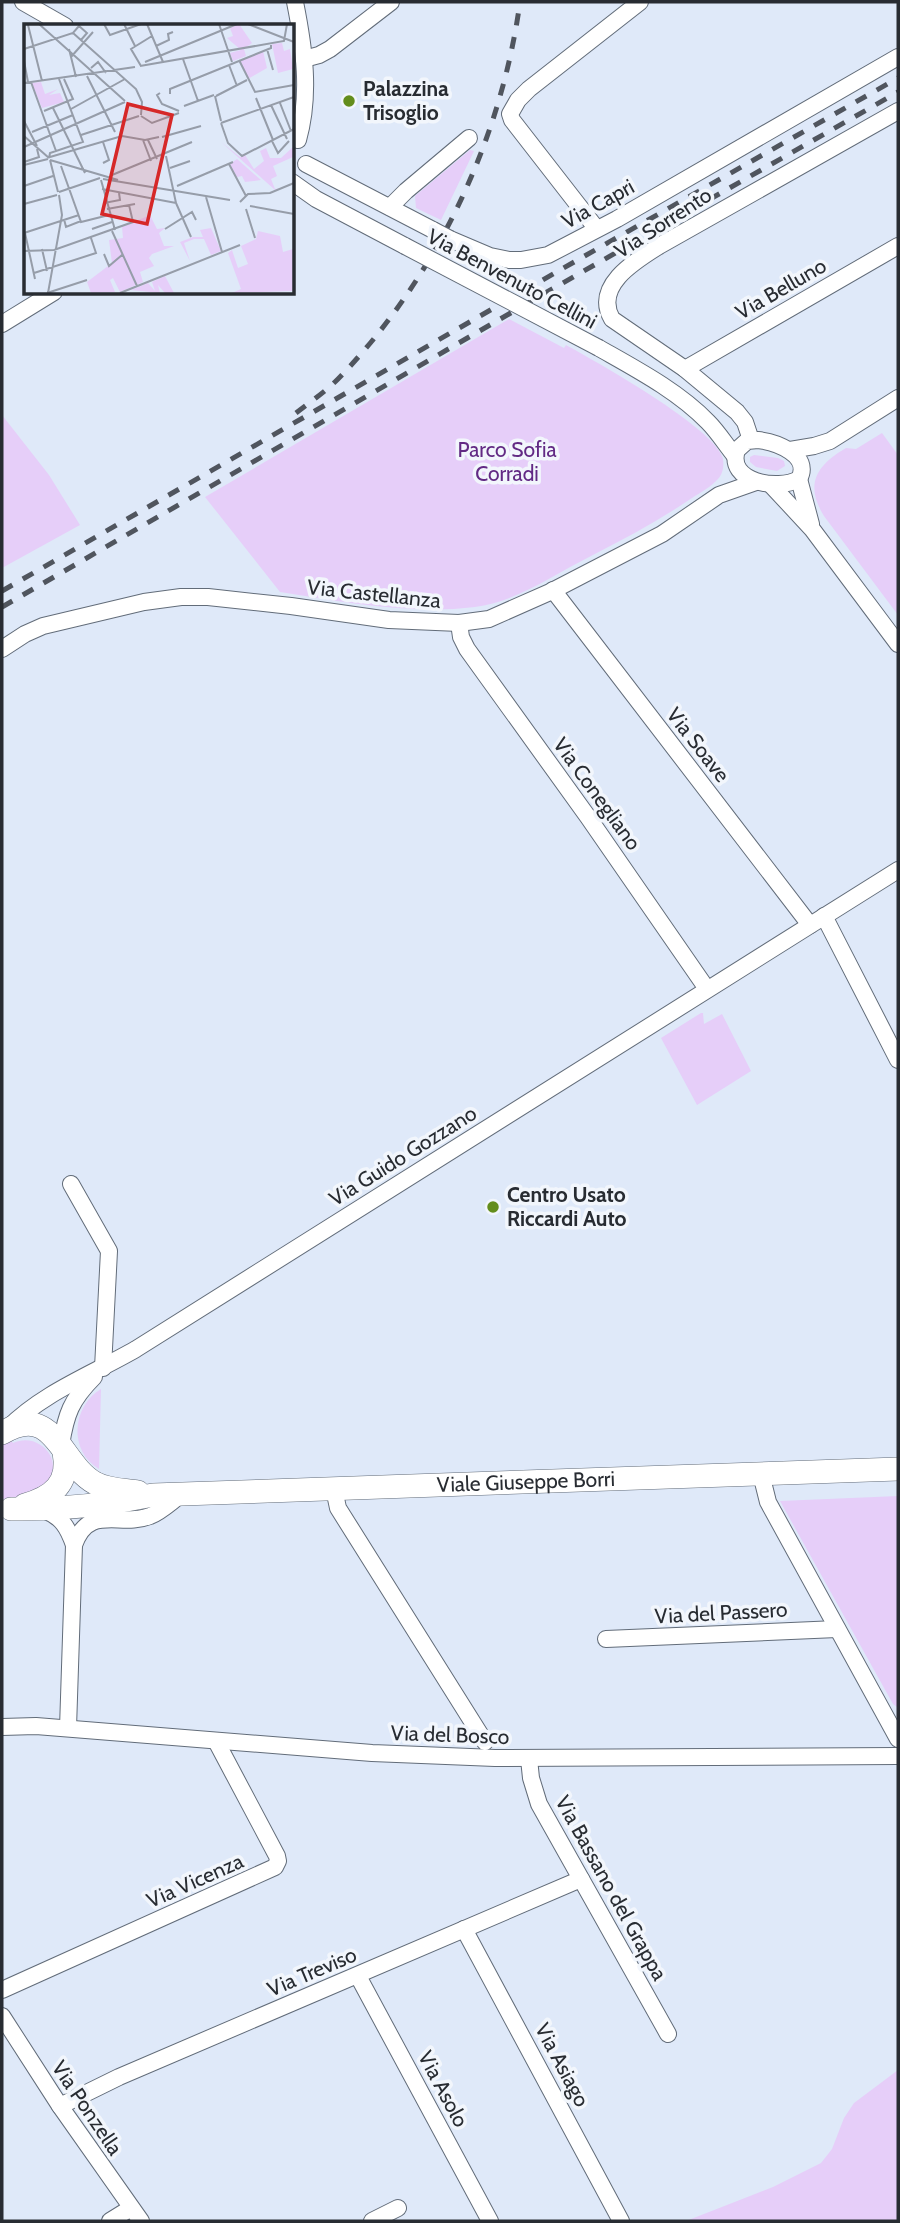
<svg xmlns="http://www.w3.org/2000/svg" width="900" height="2223" viewBox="0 0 900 2223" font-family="Cabin,sans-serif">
<rect width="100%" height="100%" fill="#dfe9f9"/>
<!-- green -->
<g fill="#e6cef9">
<polygon points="470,150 474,151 441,220 416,208 415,196"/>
<path d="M 509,319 L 564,348 L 566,345 C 595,361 717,429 723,459 C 724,466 723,474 718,479 C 711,487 701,492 692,498 C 660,520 626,538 591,556 C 555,574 516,602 475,607 C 411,615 344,602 280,592 L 205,497 Z"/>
<polygon points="2,415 49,475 80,525 2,568"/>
<path d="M 882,433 L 898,455 L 898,615 L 824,516 C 804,484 817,465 846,448 L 856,449 Z"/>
<polygon points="754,455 778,458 784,461 785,466 777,471 756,467 750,462 750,457"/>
<polygon points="701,1013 703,1013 704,1024 722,1014 751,1071 697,1105 661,1038"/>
<path d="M 101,1389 L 99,1469 C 68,1451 72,1406 101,1389 Z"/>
<path d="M 10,1439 L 13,1443 C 40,1431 65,1462 47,1482 C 43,1487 35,1492 29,1495 C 22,1499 10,1498 2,1499 L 2,1444 Z"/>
<polygon points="898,1496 898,1706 897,1707 893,1704 780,1501"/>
<polygon points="898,2070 898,2221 686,2221 773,2187 821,2163 832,2149 844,2118 854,2103"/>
</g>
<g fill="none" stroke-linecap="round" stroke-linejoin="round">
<defs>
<g id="minor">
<polyline points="23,2 65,26"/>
<path d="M 295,2 C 304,47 311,94 298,140"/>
<polyline points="304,59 319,55 330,49 391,2"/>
<polyline points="306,164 433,230"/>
<polyline points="292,182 316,199 405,246"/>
<polyline points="390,207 406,191 469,138"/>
<polyline points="596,228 512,120 510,114 518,100 529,89 640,2"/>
<polyline points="450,239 490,256 509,260 521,260 548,255 617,219 898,57"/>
<polyline points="2,324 54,292"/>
<path d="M 599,348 C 636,369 678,391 708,422 C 718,432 726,445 735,456"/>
<polyline points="685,369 898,246"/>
<path d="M 751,440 L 745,422 L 737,412 L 685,369 L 612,319 C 593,286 635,261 659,246 L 898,111"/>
<path d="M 758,440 C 776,442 812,455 799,479 C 778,491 726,482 737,450 L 747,441 Z"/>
<polyline points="790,450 814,446 830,441 898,398"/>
<polyline points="799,479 811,524"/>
<polyline points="772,486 812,529 898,644"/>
<polyline points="553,590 810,925"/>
<polyline points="459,623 461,637 467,649 588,817 707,989"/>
<polyline points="2,649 25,634 43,626 144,602 181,597 208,597 291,606 389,620 459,623 489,619 550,592 662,534 719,495 756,482"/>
<polyline points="824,916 898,1060"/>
<polyline points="71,1184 109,1251 103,1368"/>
<path d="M 8,1428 C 44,1392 93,1374 136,1349 L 898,870"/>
<path d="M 61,1445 C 66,1414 71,1400 94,1377"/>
<polyline points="761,1474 768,1502 898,1739"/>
<polyline points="334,1489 338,1508 485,1742"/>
<path d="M 44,1510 C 62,1517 68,1528 74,1545"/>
<polyline points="606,1639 837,1629"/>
<polyline points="2,1727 36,1726 372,1753 495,1758 898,1756"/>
<path d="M 68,1728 L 74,1545 C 89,1503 120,1528 150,1516 C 161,1512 172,1501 182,1494"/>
<polyline points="529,1759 531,1778 539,1804 668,2034"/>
<polyline points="464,1929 621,2221"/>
<polyline points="358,1976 490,2221"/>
<polyline points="2,1990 275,1867 278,1861 277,1856 216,1741"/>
<polyline points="2,2016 60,2106 141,2221"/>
<polyline points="60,2106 119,2077 581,1879"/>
<polyline points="110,2221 131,2208"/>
<polyline points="372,2221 398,2208"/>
</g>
<g id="secondary">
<path d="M 2,1433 C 55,1401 60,1464 95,1483 C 107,1490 125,1490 138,1492"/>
<path d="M 25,1505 C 53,1497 70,1483 64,1452"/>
<path id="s1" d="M 11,1509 C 59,1510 106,1505 153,1495 L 898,1469"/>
</g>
</defs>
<!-- minor casing -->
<use href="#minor" stroke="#626c79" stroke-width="18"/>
<!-- secondary casing -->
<use href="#secondary" stroke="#626c79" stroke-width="24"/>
<!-- minor -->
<use href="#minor" stroke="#fff" stroke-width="16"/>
<!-- secondary -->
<use href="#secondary" stroke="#fff" stroke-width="23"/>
<!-- rail -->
<g stroke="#50555e" stroke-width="5" stroke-dasharray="12 12" stroke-linecap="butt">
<path d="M 296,413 C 310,402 325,392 338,379 C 436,278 501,141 520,2"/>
<polyline points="2,591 560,270 898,78"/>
<polyline points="2,607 547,292 898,92"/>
</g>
<defs>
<g id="minor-bridge">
<polyline points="433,230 450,239"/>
<polyline points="405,246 599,348"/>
</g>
</defs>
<!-- minor-bridge casing -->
<use href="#minor-bridge" stroke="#626c79" stroke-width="18" stroke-linecap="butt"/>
<!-- minor-bridge -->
<use href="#minor-bridge" stroke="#fff" stroke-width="16"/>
</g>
<!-- markers -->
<g fill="#638d1c" stroke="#f2f6fc" stroke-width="2.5">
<circle cx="349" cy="101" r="7"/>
<circle cx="493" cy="1207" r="7"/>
</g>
<g text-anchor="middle" stroke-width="7" stroke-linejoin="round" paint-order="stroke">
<!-- poi labels -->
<g font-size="21" font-weight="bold" fill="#282c32" stroke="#f2f6fc" text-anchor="start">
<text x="363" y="96">Palazzina<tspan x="363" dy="24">Trisoglio</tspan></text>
<text x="507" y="1202">Centro Usato<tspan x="507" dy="24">Riccardi Auto</tspan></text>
</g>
<!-- street labels -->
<g font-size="21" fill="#282c32" stroke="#f2f6fc">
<text transform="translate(598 204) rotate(-29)" y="7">Via Capri</text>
<text transform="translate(663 223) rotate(-33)" y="7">Via Sorrento</text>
<text transform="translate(512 279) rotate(28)" y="7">Via Benvenuto Cellini</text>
<text transform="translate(781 289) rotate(-30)" y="7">Via Belluno</text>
<text transform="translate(374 594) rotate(6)" y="7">Via Castellanza</text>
<text transform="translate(698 745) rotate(52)" y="7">Via Soave</text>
<text transform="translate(597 794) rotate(54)" y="7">Via Conegliano</text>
<text transform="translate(403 1156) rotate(-32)" y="7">Via Guido Gozzano</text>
<text dy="7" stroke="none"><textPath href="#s1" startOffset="516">Viale Giuseppe Borri</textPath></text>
<text transform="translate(721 1613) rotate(-3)" y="7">Via del Passero</text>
<text transform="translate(450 1735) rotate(2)" y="7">Via del Bosco</text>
<text transform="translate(195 1881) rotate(-24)" y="7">Via Vicenza</text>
<text transform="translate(611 1888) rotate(61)" y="7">Via Bassano del Grappa</text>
<text transform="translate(312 1972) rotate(-23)" y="7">Via Treviso</text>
<text transform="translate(562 2065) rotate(62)" y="7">Via Asiago</text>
<text transform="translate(443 2089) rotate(62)" y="7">Via Asolo</text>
<text transform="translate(87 2108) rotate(56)" y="7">Via Ponzella</text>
</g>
<!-- park labels -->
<g font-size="21" fill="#622a84" stroke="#f2f6fc">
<text x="507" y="457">Parco Sofia<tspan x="507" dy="24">Corradi</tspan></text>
</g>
</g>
<!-- overview -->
<g transform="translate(24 24)">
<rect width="270" height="270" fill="#dfe9f9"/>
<path d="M 215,0 L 228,19 L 220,25 L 222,32 L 209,37 L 206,29 L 217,26 L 203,14 L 209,12 L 206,4 ZM 258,19 L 260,27 L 266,25 L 269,45 L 254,49 L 248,20 ZM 239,27 L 243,44 L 224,55 L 216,36 ZM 17,58 L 21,70 L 34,65 L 25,71 L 36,69 L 40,78 L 18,84 L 8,59 ZM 197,118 L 216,133 L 221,131 L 230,145 L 240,137 L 236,127 L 242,124 L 246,134 L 257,134 L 269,123 L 269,133 L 249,142 L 253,152 L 247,155 L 251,165 L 257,164 L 251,166 ZM 213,135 L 237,156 L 221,158 L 218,152 L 213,153 L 206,140 ZM 126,191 L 133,205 L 141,204 L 135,209 L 140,222 L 150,222 L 128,230 L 125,234 L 130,242 L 116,248 L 119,258 L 96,268 L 89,254 L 86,256 L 91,268 L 67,269 L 63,258 L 88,239 L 85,216 L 99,214 L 98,203 ZM 187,204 L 197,227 L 187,231 L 180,215 L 170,215 L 160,219 L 166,237 L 156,218 L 169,213 L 179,213 L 176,206 ZM 234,207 L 256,212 L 259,228 L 269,225 L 269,267 L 208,269 L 217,265 L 204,229 L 208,226 L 214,244 L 224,240 L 217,222 L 232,215 ZM 141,252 L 150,269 L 141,269 L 134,261 L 136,269 L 107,266 L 124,259 L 131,267 L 128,258 Z" fill="#e6cef9"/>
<path fill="none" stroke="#969da9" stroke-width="2" d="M 15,0 L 101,77M 80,0 L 86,11 L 117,0M 100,0 L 111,22M 123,0 L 139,38M 195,0 L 208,38M 224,0 L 270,18M 4,1 L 18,57M 49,9 L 112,65 L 118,78 L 117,91M 132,22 L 145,16 L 144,10 L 149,8M 0,25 L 49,9 L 55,2 L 63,9 L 57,16M 45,25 L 52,53M 243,25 L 249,46M 47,33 L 69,8M 159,35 L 174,77M 215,36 L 231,68 L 270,61M 0,37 L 4,58M 121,38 L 213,0M 205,41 L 213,62M 116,42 L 260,17 L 263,0M 117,42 L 107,25 L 128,12M 67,44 L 74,38 L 82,49M 63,52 L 91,108M 7,58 L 32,127M 0,59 L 111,43M 136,69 L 133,71 L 138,80 L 155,87M 146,70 L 146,65 L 247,24 L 247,19M 191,72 L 197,97M 192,72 L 223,56M 232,74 L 249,116M 256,79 L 267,107M 247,81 L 263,115M 160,82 L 190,71M 29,84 L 61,149M 47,85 L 101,55M 20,87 L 49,75 L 40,55M 117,92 L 128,99 L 155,89M 0,97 L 13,122M 197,99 L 204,119 L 218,132 L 270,105M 197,99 L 270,73M 8,108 L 49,91M 57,111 L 115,92M 0,112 L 25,134M 138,113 L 177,102M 119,116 L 127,137M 124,116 L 133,135M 248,117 L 254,129 L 265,117M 79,118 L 85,136 L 79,139M 0,123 L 101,78M 26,133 L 98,112 L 121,116 L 135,113M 25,134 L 26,129 L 59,118 L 35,55M 26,136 L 34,168M 26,136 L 94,156M 0,138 L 15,133 L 13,125M 205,140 L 222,172M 0,141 L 24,135M 37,142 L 57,198 L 85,191M 146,144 L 166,137M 88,151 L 168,118M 79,155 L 206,176M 77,156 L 91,206M 0,162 L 29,152M 153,162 L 209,138M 78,165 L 152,179 L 142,132M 35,168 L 76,154M 182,173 L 198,228M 216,178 L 224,170 L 246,169 L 270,159M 80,179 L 96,176 L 95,169M 152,179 L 167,213M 0,180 L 33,171M 226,182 L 270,190M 83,185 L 111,180M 222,185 L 231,214M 40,195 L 42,203 L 57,197M 68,205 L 88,198M 141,205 L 168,188 L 172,196M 88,207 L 113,262M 0,209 L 55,191M 1,209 L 11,255M 18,225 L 23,247M 0,227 L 30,226 L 109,198 L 105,181M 80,230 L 85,242 L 98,231M 10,249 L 72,229 L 67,214M 23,269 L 63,256M 24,269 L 38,191 L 35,171M 96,269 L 216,221"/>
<path fill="#d62828" fill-opacity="0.15" stroke="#d62828" stroke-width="3.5" d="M 104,80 L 148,91 L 123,200 L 78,190 Z"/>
<rect width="270" height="270" fill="none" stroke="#282c32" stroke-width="3.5"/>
</g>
<!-- border -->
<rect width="900" height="2223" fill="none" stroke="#282c32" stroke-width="7"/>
</svg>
